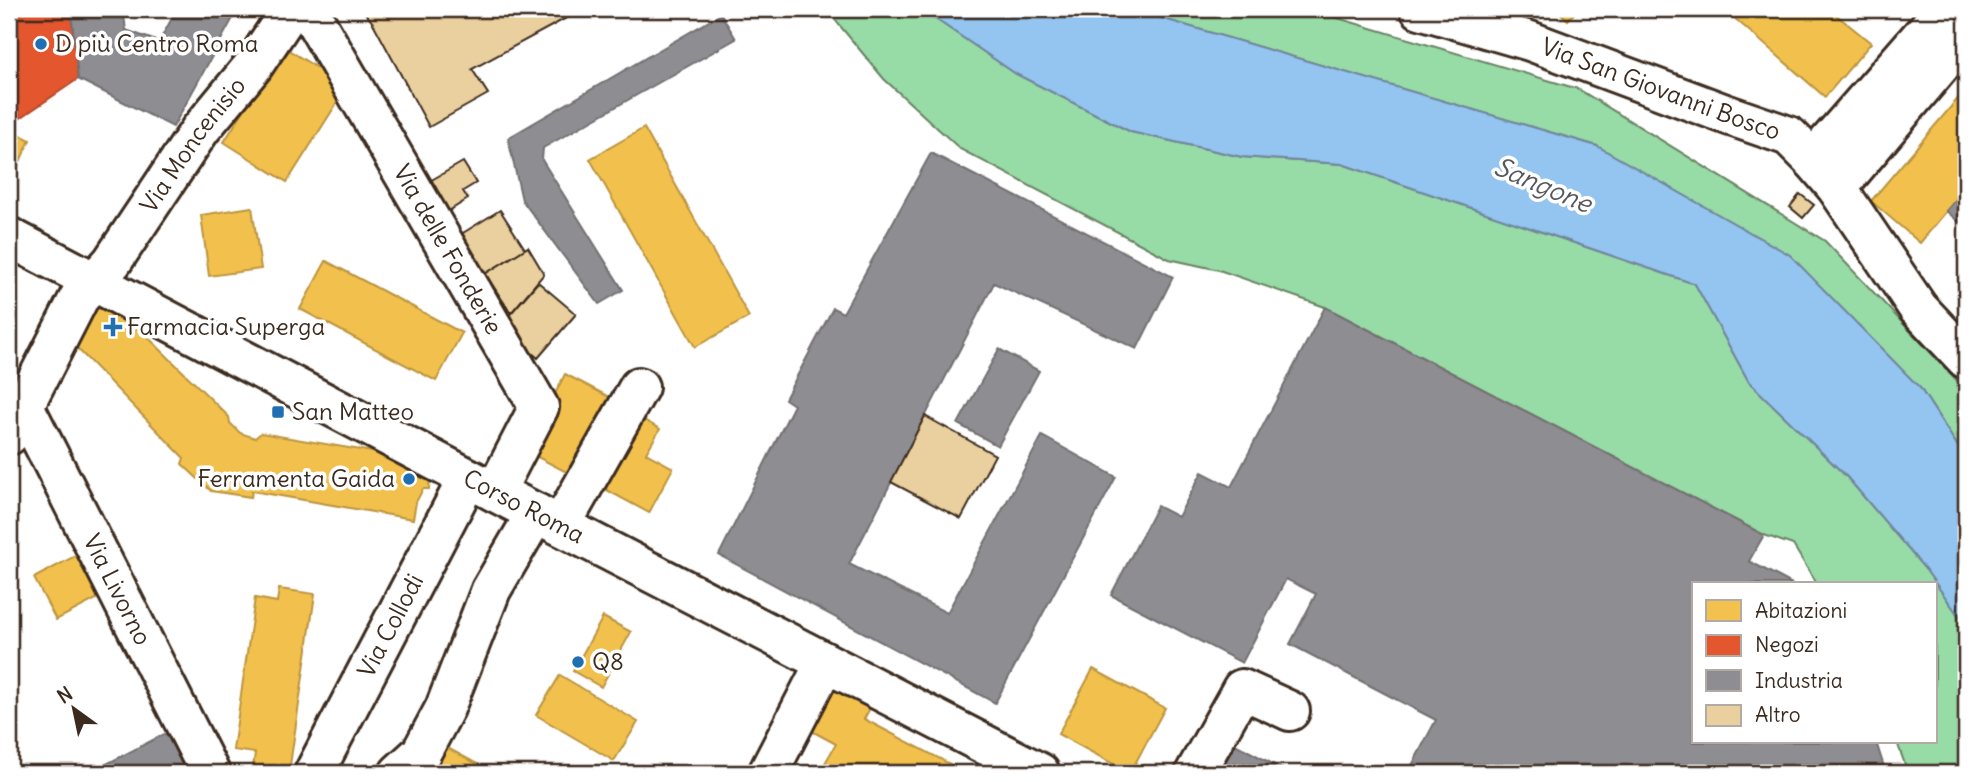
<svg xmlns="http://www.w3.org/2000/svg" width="1975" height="782" viewBox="0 0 1975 782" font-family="Delius,sans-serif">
<rect width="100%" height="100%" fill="#fff"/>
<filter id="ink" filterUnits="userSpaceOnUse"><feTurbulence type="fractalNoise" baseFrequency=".0143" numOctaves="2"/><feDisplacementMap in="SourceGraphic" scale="14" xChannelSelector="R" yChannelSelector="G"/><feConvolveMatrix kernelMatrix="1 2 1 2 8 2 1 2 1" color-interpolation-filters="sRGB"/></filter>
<g filter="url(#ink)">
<!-- green -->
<g fill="#97dba7" stroke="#698262" stroke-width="2">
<polygon points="826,9 921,9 1016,74 1131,132 1242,157 1342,164 1695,284 1749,382 1847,477 1926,570 1966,626 1966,773 1908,773 1897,742 1935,742 1935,584 1817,584 1793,545 1764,535 1325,307 1219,270 1169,259 960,149 884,79"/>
<polygon points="1130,9 1307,9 1578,89 1825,241 1966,390 1966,459 1920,388 1597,146"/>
</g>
<!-- water -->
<path fill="#94c4f0" stroke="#70869c" stroke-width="2" d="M 921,9 L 1085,9 C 1096,12 1117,9 1130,9 L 1597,146 L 1790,255 L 1920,388 L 1966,459 L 1966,626 L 1926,570 L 1847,477 L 1749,382 L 1695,284 L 1342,164 L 1242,157 L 1131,132 L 1016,74 Z"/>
<!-- homes -->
<g fill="#f2c14e" stroke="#bb9440" stroke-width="2">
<polygon points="1556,9 1578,9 1568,20"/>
<polygon points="1724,9 1829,9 1871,43 1825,97"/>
<polygon points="284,47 347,87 287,182 224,142"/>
<polygon points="1966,89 1966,188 1920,243 1871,201"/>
<polygon points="644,128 749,317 695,347 590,159"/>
<polygon points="9,129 30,140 9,185"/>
<polygon points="252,207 261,269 209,276 201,215"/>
<polygon points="326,261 462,333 436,381 300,309"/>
<polygon points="99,289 229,417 230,423 240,433 255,438 261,433 437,463 430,476 429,489 423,489 416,502 413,519 252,491 251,497 211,491 182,464 184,458 70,341"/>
<polygon points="565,374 615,400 576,477 526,451"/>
<polygon points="630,412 660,429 646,453 673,468 649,513 592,482"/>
<polygon points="86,550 108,593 56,620 34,578"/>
<polygon points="279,589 315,594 289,772 253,767 255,753 233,750 255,598 277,602"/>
<polygon points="603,617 631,632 601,687 573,671"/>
<polygon points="1093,669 1165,708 1130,773 1058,734"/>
<polygon points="824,672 875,699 864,719 967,773 845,773 825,763 836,744 797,723"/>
<polygon points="560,675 638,722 614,761 536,715"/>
<polygon points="442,745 494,773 426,773"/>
</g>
<!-- shops -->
<polygon fill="#e4572e" stroke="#b14a29" stroke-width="2" points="9,9 71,9 78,79 13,123 9,120"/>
<!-- industry -->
<g fill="#8d8d92" stroke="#746f6f" stroke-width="2">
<polygon points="71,9 123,9 126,30 159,42 177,9 238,9 173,127 78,79"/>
<polygon points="721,14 736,39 543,148 542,160 623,290 599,304 522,200 508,138"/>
<polygon points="931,153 1173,277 1137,349 994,283 849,564 947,613 1042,436 1116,477 995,703 719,555 794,405 785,399 833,308 843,313"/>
<polygon points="1960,195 1966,200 1966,228 1946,211"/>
<polygon points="1325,307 1764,535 1749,561 1792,584 1693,584 1693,742 1876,742 1886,773 1408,773 1436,720 1290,644 1316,594 1286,579 1242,663 1111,595 1157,506 1178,517 1202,472 1231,487"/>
<polygon points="999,349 1039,371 998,446 958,424"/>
<polygon points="172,730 196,773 89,773"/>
<polygon points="1231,742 1290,773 1214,773"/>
</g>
<!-- building -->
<g fill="#ead09f" stroke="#3b2a1e" stroke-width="2">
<polygon points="362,9 583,9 472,69 488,94 429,127 373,23"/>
<polygon points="463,162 476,183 463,191 468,199 439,217 421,186"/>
<polygon points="1800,194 1814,205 1803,218 1790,207"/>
<polygon points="500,210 525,249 474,281 450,241"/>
<polygon points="528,247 544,274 511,313 485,274"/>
<polygon points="538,282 576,314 538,358 500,326"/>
<polygon points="925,416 995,455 961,519 891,482"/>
</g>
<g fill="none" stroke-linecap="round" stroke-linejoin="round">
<defs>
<g id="minor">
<path id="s1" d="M 308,9 L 539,407 L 495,492"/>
<path id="s2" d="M 1420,9 L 1530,41 L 1728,115 L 1789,136 L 1813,160 L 1837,188 L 1918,308 L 1966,359"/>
<polyline points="1813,160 1945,9"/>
<polyline points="1837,188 1966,35"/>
<path id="s3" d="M 9,237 L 468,478 L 1040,773"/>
<path id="s4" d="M 24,406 L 210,773"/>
<path id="s5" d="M 9,435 L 79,298 L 112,262 L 200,130 L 253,66 L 291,9"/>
<polyline points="561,525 639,387"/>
<path id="s6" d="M 314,773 L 468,478"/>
<polyline points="399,773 421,753 445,708 491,590 536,513"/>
<polyline points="768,773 825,663"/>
<polyline points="1195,773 1242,689 1290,711"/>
</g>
</defs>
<!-- minor casing -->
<use href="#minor" stroke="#3b2a1e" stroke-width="44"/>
<!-- minor -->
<use href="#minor" stroke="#fff" stroke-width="38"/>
</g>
</g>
<!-- markers -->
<g fill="#1f6fb2" stroke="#fff" stroke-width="2.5">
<circle cx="41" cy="44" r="7"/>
<path d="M109.5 316.5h7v7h7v7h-7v7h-7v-7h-7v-7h7z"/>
<rect x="271" y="405" width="14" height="14" rx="3.5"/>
<circle cx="409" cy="479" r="7"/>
<circle cx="578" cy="662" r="7"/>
</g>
<g text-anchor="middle" stroke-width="7" stroke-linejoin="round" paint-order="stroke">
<!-- poi labels -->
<g font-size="24" fill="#3b2a1e" stroke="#fff" text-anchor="start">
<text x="55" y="52">D più Centro Roma</text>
<text x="127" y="335">Farmacia Superga</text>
<text x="292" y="420">San Matteo</text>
<text x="395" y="487" text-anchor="end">Ferramenta Gaida</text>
<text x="592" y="670">Q8</text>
</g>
<!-- street labels -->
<g font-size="24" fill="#3b2a1e" stroke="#fff">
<text dy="8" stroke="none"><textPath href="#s2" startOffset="254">Via San Giovanni Bosco</textPath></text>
<text dy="8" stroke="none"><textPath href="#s5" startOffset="345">Via Moncenisio</textPath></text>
<text dy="8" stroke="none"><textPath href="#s1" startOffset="278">Via delle Fonderie</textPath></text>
<text dy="8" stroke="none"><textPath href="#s3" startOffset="581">Corso Roma</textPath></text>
<text dy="8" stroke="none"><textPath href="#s4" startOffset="206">Via Livorno</textPath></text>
<text dy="8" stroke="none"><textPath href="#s6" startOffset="166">Via Collodi</textPath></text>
</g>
<!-- water labels -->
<g font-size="26" font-style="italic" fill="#56585d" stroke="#fff">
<text transform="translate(1543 185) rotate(23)" y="9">Sangone</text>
</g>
</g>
<!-- margin -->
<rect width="1975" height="782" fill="none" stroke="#fff" stroke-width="35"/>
<rect x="18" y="18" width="1940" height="747" fill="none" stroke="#3b2a1e" stroke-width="2.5" filter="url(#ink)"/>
<!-- legend -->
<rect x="1692" y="582" width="245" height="161" fill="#ffffff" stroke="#b1aaa5" stroke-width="2"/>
<rect x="1706" y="600" width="35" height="21" fill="#f2c14e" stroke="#b1aaa5" stroke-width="2"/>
<text x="1755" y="618" font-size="21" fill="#3b2a1e">Abitazioni</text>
<rect x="1706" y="635" width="35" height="21" fill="#e4572e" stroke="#b1aaa5" stroke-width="2"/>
<text x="1755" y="652" font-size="21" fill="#3b2a1e">Negozi</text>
<rect x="1706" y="670" width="35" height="21" fill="#8d8d92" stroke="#b1aaa5" stroke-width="2"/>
<text x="1755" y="688" font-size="21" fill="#3b2a1e">Industria</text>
<rect x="1706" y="705" width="35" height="21" fill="#ead09f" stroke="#b1aaa5" stroke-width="2"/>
<text x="1755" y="722" font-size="21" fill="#3b2a1e">Altro</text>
<!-- north arrow -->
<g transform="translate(74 709) rotate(327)" stroke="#ffffff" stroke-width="5" paint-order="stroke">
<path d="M0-5L12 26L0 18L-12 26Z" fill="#3b2a1e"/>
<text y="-10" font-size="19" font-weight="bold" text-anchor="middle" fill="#3b2a1e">N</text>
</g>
</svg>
